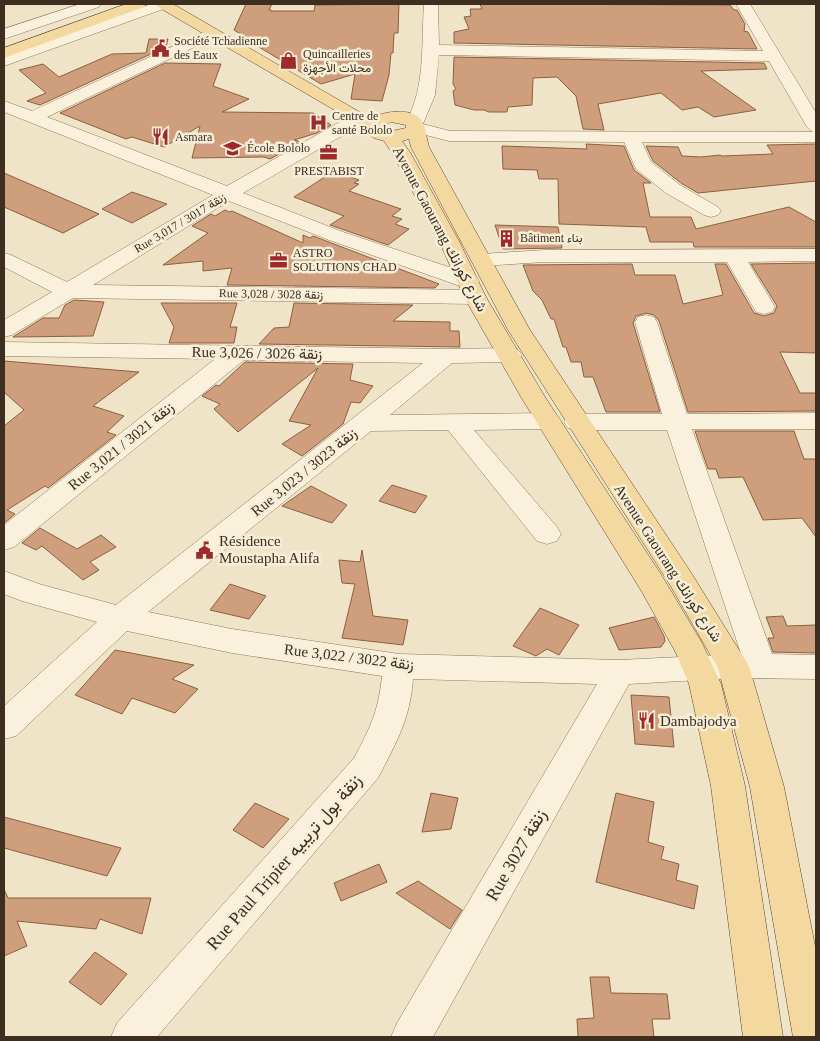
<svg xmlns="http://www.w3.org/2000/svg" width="820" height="1041" viewBox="0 0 820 1041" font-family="'Times New Roman',Vazirmatn,serif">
<rect width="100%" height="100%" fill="#f0e4c8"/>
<!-- building -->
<g fill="#cf9f7d" stroke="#8d5f41">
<polygon points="246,4 272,4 269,10 271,10 271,11 314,11 315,5 399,4 398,33 394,33 393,53 391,53 389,75 382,101 351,99 355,74 321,84 242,37 244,36 234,30"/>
<polygon points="480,4 730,5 734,10 737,10 745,24 744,31 748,32 757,49 454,43 454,32 469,29 464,17 471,16 470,9 482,9"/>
<polygon points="149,39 168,39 166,47 40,105 27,101 46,93 19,70 43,64 59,77 112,54 146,53"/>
<polygon points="454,57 764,63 767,69 701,71 756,110 714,117 698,107 682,110 661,93 598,104 604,130 583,129 576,96 557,77 533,78 532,105 508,107 507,112 489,112 484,110 474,110 455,105 453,91 456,89 453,84"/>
<polygon points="165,63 221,64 213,86 249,99 222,112 313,113 331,125 317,133 294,140 301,142 270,159 264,157 192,158 200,126 164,147 132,137 126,139 60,113"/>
<polygon points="586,144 624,146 634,170 651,183 643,183 650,217 691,217 696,229 789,207 816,222 816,247 694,247 693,242 650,242 646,227 559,224 558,179 539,179 537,170 503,169 502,146 587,149"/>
<polygon points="816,144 816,181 698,193 681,183 653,161 646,146 678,147 682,156 701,157 720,155 722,156 773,154 767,145"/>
<polygon points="334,171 359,180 354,183 359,184 349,191 401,209 392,216 402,219 395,224 409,229 388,245 330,225 344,216 294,197"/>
<polygon points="4,173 99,214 63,233 4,207"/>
<polygon points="132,192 167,204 132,223 102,209"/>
<polygon points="225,210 229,212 232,211 303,243 303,235 310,238 313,236 439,284 435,288 227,285 232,268 203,271 203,261 163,265 208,233 192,226 211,214 215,216"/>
<polygon points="495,225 558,227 562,248 503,249"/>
<polygon points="816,263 816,353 780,352 800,393 816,393 816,411 688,412 659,321 654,315 646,313 636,316 633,323 660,412 606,412 593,377 584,377 581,362 571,362 566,347 563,347 554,319 551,319 542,300 533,291 523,265 632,264 635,275 675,275 683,304 723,295 715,264 726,264 754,313 764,316 774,313 777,306 751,264"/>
<polygon points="74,300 104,302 93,336 13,337 43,318 59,318 65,305"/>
<polygon points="161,303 237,303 230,327 237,327 234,343 169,343 174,327"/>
<polygon points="294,303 413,305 393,321 450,322 450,331 459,331 460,347 259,344 274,328 289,327"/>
<polygon points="4,361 139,372 93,406 124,416 107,432 116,435 48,488 45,486 7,510 15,514 4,523 4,426 24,410 4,392"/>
<polygon points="245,362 353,364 350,380 373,386 360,403 351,402 343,424 302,456 282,444 311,425 289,421 318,368 238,432 214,409 220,404 202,396 216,385 219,386"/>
<polygon points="695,431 794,431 804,459 816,459 816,537 802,518 763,520 743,477 719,478 716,469 708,469"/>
<polygon points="392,485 427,496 415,513 379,501"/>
<polygon points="311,486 347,505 332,523 282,506"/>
<polygon points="40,528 77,549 101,535 116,547 90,562 99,570 83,580 42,546 36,550 22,543"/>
<polygon points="362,550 373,616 408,620 403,645 342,638 355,584 342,583 339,560 360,562"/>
<polygon points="230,584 266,596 249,619 210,610"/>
<polygon points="540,608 579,625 559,655 547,649 536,656 513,646"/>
<polygon points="783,616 787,626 816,625 816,653 773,652 768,638 774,638 766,617"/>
<polygon points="654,617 664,636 665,641 661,647 619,650 609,628"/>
<polygon points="115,650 194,665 172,679 198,689 175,713 132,698 122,714 75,695"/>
<polygon points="631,695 669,697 674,747 635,744"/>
<polygon points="431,793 458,798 451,829 422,832"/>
<polygon points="616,793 654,802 648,842 664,847 661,859 679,864 676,880 698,886 694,909 596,882"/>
<polygon points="255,803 289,819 263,848 233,830"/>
<polygon points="4,817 121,848 107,876 4,848"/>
<polygon points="379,864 387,882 341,901 334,883"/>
<polygon points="418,881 462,910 450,929 396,893"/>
<polygon points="4,889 8,898 151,898 142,934 100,919 96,929 17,921 27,946 4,956"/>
<polygon points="95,952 127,974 101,1005 69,982"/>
<polygon points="590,977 609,977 611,993 667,994 670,1019 652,1019 654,1037 578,1037 577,1019 594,1018"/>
</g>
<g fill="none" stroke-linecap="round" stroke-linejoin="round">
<defs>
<g id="minor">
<polygon points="80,4 101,4 99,7 4,39 4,29"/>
<polygon points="151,4 171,4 169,7 4,66 4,56"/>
<path d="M 424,4 L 438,4 L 439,45 L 763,51 L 736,4 L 750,4 L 816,113 L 816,142 L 642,142 L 651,162 L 680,185 L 718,207 L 721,211 L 718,215 L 711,217 L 704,215 L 666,193 L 636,169 L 624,142 L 449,141 L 410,131 L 406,123 C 426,84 421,46 424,4 ZM 439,55 L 769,61 L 807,127 L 813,132 L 450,131 L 423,124 L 435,95 Z"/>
<polygon points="213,28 218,30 221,33 218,36 47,117 227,186 352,115 358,114 364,115 367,119 364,123 243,193 343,232 476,276 479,281 476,286 468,287 460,286 329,240 229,201 93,285 475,290 483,292 486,297 483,302 475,304 73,298 12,335 4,337 4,320 52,292 4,267 4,253 11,255 67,282 213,195 4,112 4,101 32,111"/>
<polygon points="816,249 816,261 748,262 775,307 772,312 764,314 756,312 727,262 545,262 481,266 474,264 471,260 474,256 481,254 545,250"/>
<path d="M 646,315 L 654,317 L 657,322 L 687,414 L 816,413 L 816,429 L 692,429 L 772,654 L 816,655 L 816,679 L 733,678 L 629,684 L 433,1037 L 391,1037 L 397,1023 L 597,684 L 413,679 C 410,720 396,743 378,778 L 157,1037 L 111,1037 L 117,1023 L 354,758 C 370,729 379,709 382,676 L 232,653 L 127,631 L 16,736 L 4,739 L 4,706 L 97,622 L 22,601 L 4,594 L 4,571 L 39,584 L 116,605 L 423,363 L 244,360 L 14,547 L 4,550 L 4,525 L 215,359 L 4,356 L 4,342 L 446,349 L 510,348 L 518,350 L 522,355 L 518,360 L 510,362 L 452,363 L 390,415 L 548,413 L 557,415 L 561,421 L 557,427 L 548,429 L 474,430 L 557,527 L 561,534 L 557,541 L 547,544 L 537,541 L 448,430 L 371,431 L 148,612 L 232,629 L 399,654 L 620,660 L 741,654 L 667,430 L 577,430 L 568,428 L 564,422 L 568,416 L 577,414 L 662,414 L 635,322 L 638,317 Z"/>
</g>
<g id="major">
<polygon points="126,4 146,4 144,7 4,58 4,48"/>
<path d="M 156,4 L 173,4 L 370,118 C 384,112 411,106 422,121 C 425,124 427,141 429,147 L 530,330 L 690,571 L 749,666 L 784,787 L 816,951 L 816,1037 L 793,1037 L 750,787 L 718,668 L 670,585 L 508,330 L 411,147 L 409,139 L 402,141 L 410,152 L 460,243 L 486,297 L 545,397 L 662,576 L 702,643 L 721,684 L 745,786 L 783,1037 L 743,1037 L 711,786 L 689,684 L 676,653 L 642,592 L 521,397 L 464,297 L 440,243 L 392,153 L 384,141 L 374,138 L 343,115 L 158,7 ZM 391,122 L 406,125 L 406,128 L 392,131 L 381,127 Z"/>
</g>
</defs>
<!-- minor casing -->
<use href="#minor" stroke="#8d765c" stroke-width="1"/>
<!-- major casing -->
<use href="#major" stroke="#5b4430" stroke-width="1"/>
<!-- minor -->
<use href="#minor" fill="#faf1dc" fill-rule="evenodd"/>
<!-- major -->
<use href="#major" fill="#f3d9a0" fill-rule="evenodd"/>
</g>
<!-- icons -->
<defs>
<symbol id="civic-bare" viewBox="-9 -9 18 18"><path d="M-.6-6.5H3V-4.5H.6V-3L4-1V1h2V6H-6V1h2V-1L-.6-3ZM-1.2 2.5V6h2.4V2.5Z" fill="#9e2a2b" stroke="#f7eed8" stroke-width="2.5" paint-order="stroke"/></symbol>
<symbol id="shop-bare" viewBox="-9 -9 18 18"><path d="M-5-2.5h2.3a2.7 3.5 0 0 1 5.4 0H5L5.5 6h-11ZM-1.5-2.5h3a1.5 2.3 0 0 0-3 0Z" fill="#9e2a2b" stroke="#f7eed8" stroke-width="2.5" paint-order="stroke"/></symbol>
<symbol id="hospital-bare" viewBox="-9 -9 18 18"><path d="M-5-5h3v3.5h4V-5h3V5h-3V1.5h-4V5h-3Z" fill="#9e2a2b" stroke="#f7eed8" stroke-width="2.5" paint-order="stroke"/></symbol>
<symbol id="restaurant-bare" viewBox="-9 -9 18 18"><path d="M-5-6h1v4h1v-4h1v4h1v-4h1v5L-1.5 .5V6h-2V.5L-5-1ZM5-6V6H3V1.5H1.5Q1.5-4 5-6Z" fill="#9e2a2b" stroke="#f7eed8" stroke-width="2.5" paint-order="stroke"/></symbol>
<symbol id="school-bare" viewBox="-9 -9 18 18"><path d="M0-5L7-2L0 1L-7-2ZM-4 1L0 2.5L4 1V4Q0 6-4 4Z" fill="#9e2a2b" stroke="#f7eed8" stroke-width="2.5" paint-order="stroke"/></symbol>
<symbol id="office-bare" viewBox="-9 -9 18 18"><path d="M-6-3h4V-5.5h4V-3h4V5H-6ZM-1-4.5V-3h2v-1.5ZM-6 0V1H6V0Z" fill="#9e2a2b" stroke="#f7eed8" stroke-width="2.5" paint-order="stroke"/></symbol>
<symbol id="building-bare" viewBox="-9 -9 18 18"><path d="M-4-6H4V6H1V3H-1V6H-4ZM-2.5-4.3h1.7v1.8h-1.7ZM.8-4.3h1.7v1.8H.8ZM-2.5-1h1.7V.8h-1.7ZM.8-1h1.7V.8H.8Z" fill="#9e2a2b" stroke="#f7eed8" stroke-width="2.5" paint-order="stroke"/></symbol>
</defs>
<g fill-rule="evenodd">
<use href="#civic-bare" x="148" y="36" width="25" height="25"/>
<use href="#shop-bare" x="276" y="48" width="25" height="25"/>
<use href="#hospital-bare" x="306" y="110" width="25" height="25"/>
<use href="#restaurant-bare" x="148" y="124" width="25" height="25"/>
<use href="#school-bare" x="220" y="136" width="25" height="25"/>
<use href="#office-bare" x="316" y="140" width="25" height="25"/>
<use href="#building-bare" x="494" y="226" width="25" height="25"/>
<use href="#office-bare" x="266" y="248" width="25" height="25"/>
<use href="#civic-bare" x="192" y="538" width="25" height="25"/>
<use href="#restaurant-bare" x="634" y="708" width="25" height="25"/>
</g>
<g text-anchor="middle" stroke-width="5" stroke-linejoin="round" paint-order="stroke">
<!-- far-poi labels -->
<g font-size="12" fill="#3d2e20" stroke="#f7eed8" text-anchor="start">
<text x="174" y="45">Société Tchadienne<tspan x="174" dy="14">des Eaux</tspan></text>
<text x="303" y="58">Quincailleries<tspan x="303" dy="14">محلات الأجهزة</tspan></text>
<text x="332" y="120">Centre de<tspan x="332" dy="14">santé Bololo</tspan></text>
<text x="175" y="141">Asmara</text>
<text x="247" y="152">École Bololo</text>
<text x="329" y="175" text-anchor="middle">PRESTABIST</text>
<text x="520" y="242">Bâtiment بناء</text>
<text x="293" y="257">ASTRO<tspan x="293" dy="14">SOLUTIONS CHAD</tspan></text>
</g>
<!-- far-street labels -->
<g font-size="12" fill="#3d2e20" stroke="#f7eed8">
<text transform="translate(180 223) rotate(-31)" y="4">Rue 3,017 / زنقة 3017</text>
<text transform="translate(271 294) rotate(1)" y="4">Rue 3,028 / زنقة 3028</text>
</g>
<!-- street labels -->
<g font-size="15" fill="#3d2e20" stroke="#f7eed8">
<text transform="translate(440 229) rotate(62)" y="5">Avenue Gaourang شارع كورانك</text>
<text transform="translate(257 353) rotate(1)" y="5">Rue 3,026 / زنقة 3026</text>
<text transform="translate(121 446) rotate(-39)" y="5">Rue 3,021 / زنقة 3021</text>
<text transform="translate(304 472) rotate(-39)" y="5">Rue 3,023 / زنقة 3023</text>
<text transform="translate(668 563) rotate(57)" y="5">Avenue Gaourang شارع كورانك</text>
<text transform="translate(349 657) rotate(7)" y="5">Rue 3,022 / زنقة 3022</text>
</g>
<!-- poi labels -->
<g font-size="15" fill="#3d2e20" stroke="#f7eed8" text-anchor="start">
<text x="219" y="546">Résidence<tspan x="219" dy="17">Moustapha Alifa</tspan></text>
<text x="660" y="726">Dambajodya</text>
</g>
<!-- near-street labels -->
<g font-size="18" fill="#3d2e20" stroke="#f7eed8">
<text transform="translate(516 855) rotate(-60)" y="6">Rue 3027 زنقة</text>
<text transform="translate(284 862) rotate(-49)" y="6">Rue Paul Tripier زنقة بول تريبيه</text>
</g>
</g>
<!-- border -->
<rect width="820" height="1041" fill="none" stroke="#3d2e20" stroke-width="10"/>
</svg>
